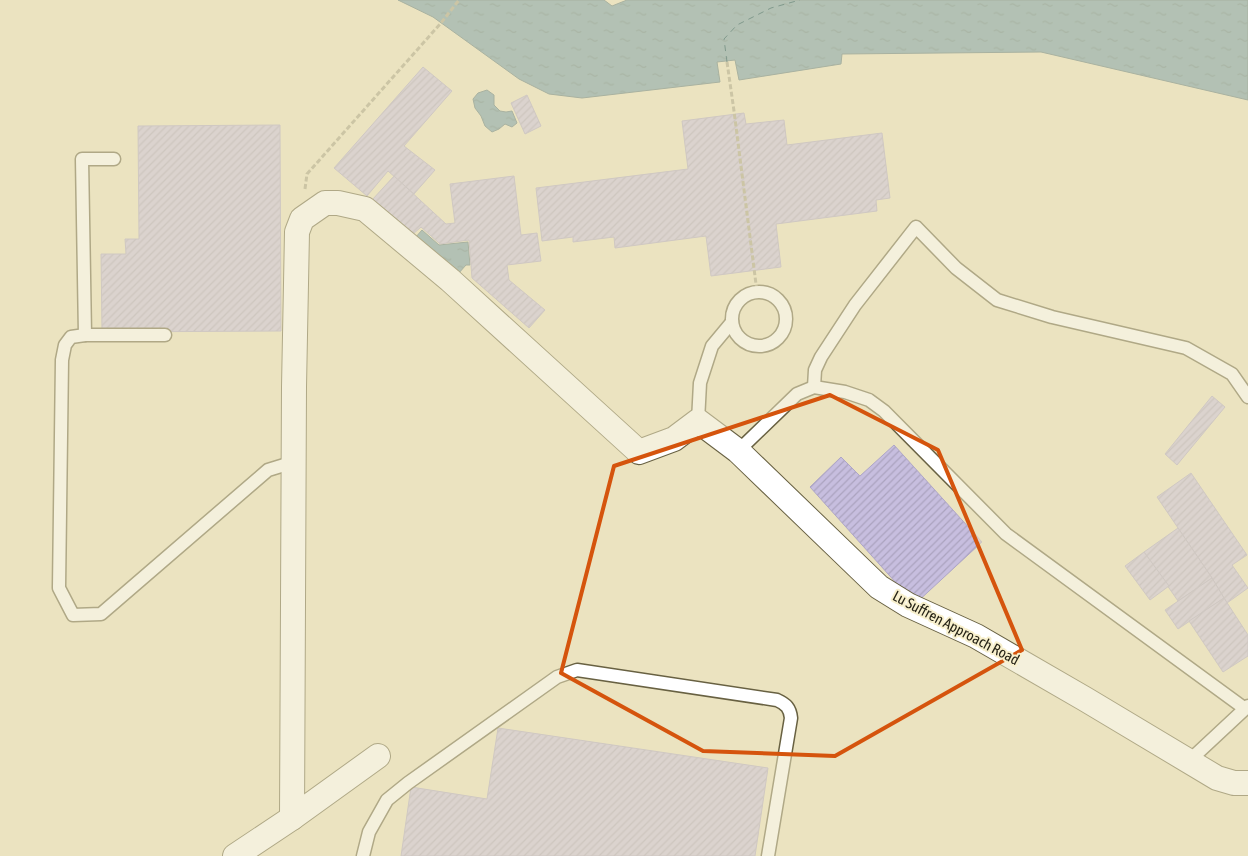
<svg xmlns="http://www.w3.org/2000/svg" width="1248" height="856" viewBox="0 0 1248 856" font-family="'Asap Condensed',sans-serif">
<defs>
<pattern id="water-ripples" width="26" height="14" patternUnits="userSpaceOnUse" patternTransform="scale(1.25)"><rect width="26" height="14" fill="#6f98a6"/><path d="M2 4q2-2 4 0t4 0M15 11q2-2 4 0t4 0" fill="none" stroke="#5b7c86"/></pattern>
<pattern id="building-hatch" width="6" height="6" patternUnits="userSpaceOnUse" patternTransform="scale(1.25)"><rect width="6" height="6" fill="#c7bedf"/><path d="M-1 1l2-2M0 6l6-6M5 7l2-2" fill="none" stroke="#aba3bf"/></pattern>
</defs>
<rect width="100%" height="100%" fill="#ebe3c0"/>
<!-- water -->
<g fill="url(#water-ripples)" stroke="#59757b">
<polygon points="398,0 604,0 612,6 627,0 1248,0 1248,100 1041,52 842,54 841,64 739,80 735,60 717,62 720,82 582,98 549,94 519,79 433,17"/>
<polygon points="487,90 494,95 494,105 500,111 506,112 512,111 517,123 512,127 505,124 499,129 492,132 485,126 481,116 475,108 473,99 478,93"/>
<polygon points="422,230 439,245 468,242 470,265 466,265 458,274 415,238"/>
</g>
<g fill="none" stroke-linecap="round" stroke-linejoin="round">
<!-- ferry -->
<polyline stroke="#003e4e" stroke-width="1" stroke-dasharray="6 5" stroke-linecap="butt" points="727,62 724,39 737,25 771,8 800,0"/>
</g>
<!-- building -->
<g fill="url(#building-hatch)" stroke="#aea6c6">
<polygon points="423,67 452,91 404,146 435,170 414,194 388,171 367,196 334,168"/>
<polygon points="527,95 541,126 525,134 511,103"/>
<polygon points="744,113 746,124 784,120 787,145 882,133 890,198 876,200 877,211 776,224 781,267 711,276 706,236 615,248 614,237 573,242 573,237 542,241 536,188 688,169 682,121"/>
<polygon points="280,125 281,331 102,332 101,254 126,254 125,239 139,239 138,126"/>
<polygon points="394,176 446,224 455,223 450,184 514,176 521,235 537,233 541,261 507,265 509,280 545,310 529,328 472,278 469,240 440,244 421,227 412,235 372,200"/>
<polygon points="1212,396 1225,407 1177,465 1165,454"/>
<polygon points="894,445 982,542 915,604 810,487 841,457 860,476"/>
<polygon points="1191,473 1247,555 1232,565 1248,588 1227,603 1212,578 1157,497"/>
<polygon points="1178,528 1212,578 1178,601 1144,552"/>
<polygon points="1144,552 1169,586 1150,600 1125,566"/>
<polygon points="1212,578 1224,598 1178,629 1165,610"/>
<polygon points="1224,598 1248,635 1248,656 1223,672 1189,621"/>
<polygon points="498,728 768,768 755,856 401,856 411,787 487,799"/>
</g>
<g fill="none" stroke-linecap="round" stroke-linejoin="round">
<defs>
<g id="service">
<polyline points="114,159 82,159 85,335 71,337 65,345 62,360 59,588 73,615 101,614 268,470 294,462"/>
<circle cx="759" cy="319" r="27"/>
<polyline points="85,335 165,335"/>
<polyline points="814,387 815,370 821,357 855,305 916,227 956,268 997,300 1052,317 1186,348 1232,374 1248,397"/>
<polyline points="698,421 700,383 712,346 732,322"/>
<polyline points="738,451 797,394 814,387 845,392 869,400 884,411 1006,534 1244,708"/>
<polyline points="1189,761 1248,706"/>
<path d="M 363,856 L 369,832 L 387,800 L 408,783 L 557,677 L 577,670 L 777,700 C 786,704 790,708 791,718 L 768,856"/>
</g>
<g id="minor">
<polyline points="292,818 294,387 297,232 302,219 325,203 338,203 365,209 450,280 639,452 674,439 698,421 738,451 879,587 908,605 976,636 1085,699 1217,778 1234,783 1248,783"/>
<polyline points="235,856 292,818 378,756"/>
</g>
</defs>
<!-- service casing -->
<use href="#service" stroke="#686142" stroke-width="15"/>
<!-- minor casing -->
<use href="#minor" stroke="#686142" stroke-width="26"/>
<!-- path -->
<g stroke="#a6a085" stroke-width="3" stroke-dasharray="5 2.5" stroke-linecap="butt">
<polyline points="727,62 734,111 757,292"/>
<polyline points="305,189 307,174 441,23 459,0"/>
</g>
<!-- service -->
<use href="#service" stroke="#fff" stroke-width="12"/>
<!-- minor -->
<use href="#minor" stroke="#fff" stroke-width="24"/>
</g>
<!-- marked area -->
<path d="M0 0H1248V856H0ZM 830,395 L 938,450 L 1022,650 L 835,756 L 703,751 L 561,673 L 614,466 Z" fill="#ebe3c0" fill-opacity=".55" fill-rule="evenodd"/>
<path fill="none" stroke="#d5540d" stroke-width="4" stroke-linejoin="round" d="M 830,395 L 938,450 L 1022,650 L 835,756 L 703,751 L 561,673 L 614,466 Z"/>
<g text-anchor="middle" stroke-width="4" stroke-linejoin="round" paint-order="stroke">
<!-- street labels -->
<g font-size="15" fill="#272417" stroke="#f8f0cd">
<text transform="translate(956 628) rotate(28)" y="5">Lu Suffren Approach Road</text>
</g>
</g>
</svg>
